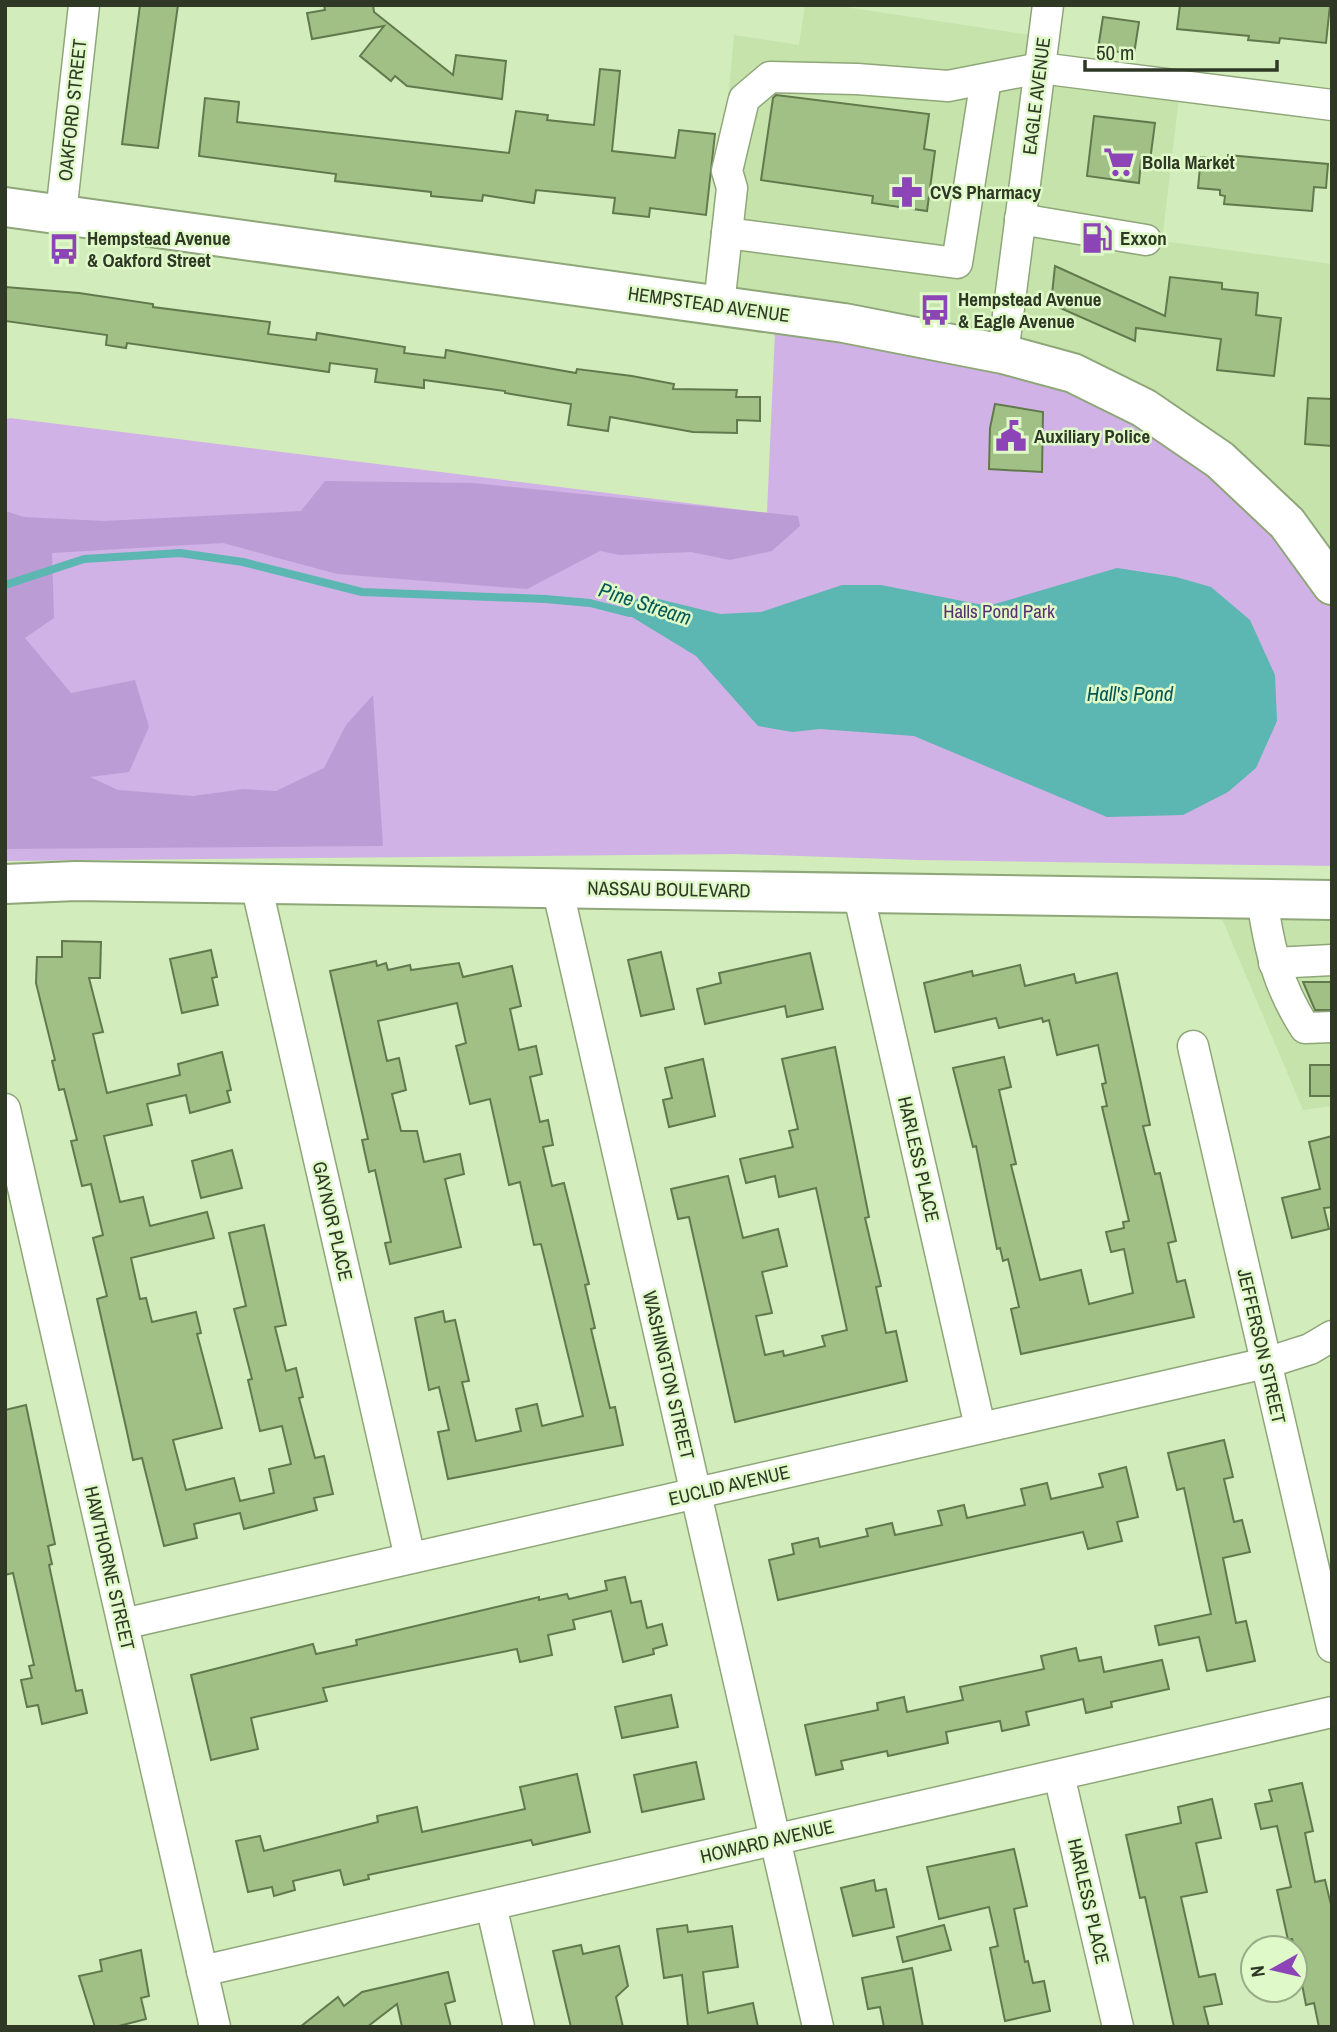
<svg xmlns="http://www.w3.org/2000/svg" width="1337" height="2032" viewBox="0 0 1337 2032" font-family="'Archivo Narrow',sans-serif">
<rect width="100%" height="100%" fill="#d2ecbb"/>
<!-- built -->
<g fill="#c5e3ab">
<polygon points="805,5 832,5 1037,36 1032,65 1180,89 1162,241 1332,264 1332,582 710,301 734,35 799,45"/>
<polygon points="1332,906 1332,1106 1303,1110 1217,907"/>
</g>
<!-- green -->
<polygon fill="#d0b2e6" points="776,309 1151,407 1332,582 1332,866 918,860 736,854 5,861 5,420 10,418 767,513"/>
<!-- forest -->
<polygon fill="#bc9cd4" points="325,481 474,483 798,516 800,526 772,551 730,560 691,552 620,555 600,551 527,589 337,574 223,543 52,553 54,618 25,638 71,693 135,680 149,727 129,772 90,777 118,790 193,796 244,789 276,791 324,768 346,725 373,695 383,846 5,849 5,511 24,517 104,521 301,511"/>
<!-- water -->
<polygon fill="#5cb6b1" points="1117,568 1176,577 1211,587 1250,620 1275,675 1277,721 1256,768 1228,792 1183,815 1107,817 914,736 820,729 792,732 758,726 696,656 622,611 642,595 720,614 761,612 842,585 881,585 988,606"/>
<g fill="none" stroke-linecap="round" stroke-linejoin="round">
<!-- stream -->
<polyline stroke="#5cb6b1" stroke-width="8" points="5,585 84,559 180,553 243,562 362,592 545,599 590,603 629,613"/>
</g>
<!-- building -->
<g fill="#a1c085" stroke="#62794d" stroke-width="2">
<polygon points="140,5 178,5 158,148 122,144"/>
<polygon points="324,5 373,5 374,12 453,75 456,55 506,61 502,99 407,86 395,76 391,81 360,56 384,26 312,39 307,13 325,10"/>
<polygon points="1180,5 1330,5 1326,43 1280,38 1279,43 1248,40 1249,36 1177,29"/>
<polygon points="1103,17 1139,22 1134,54 1098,49"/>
<polygon points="600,69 620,71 612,151 675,158 679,130 715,134 706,215 650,208 649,217 613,213 615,198 536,190 534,203 483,195 482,201 431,196 431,192 335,181 336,174 199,156 205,98 239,102 237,122 509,153 516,111 548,115 547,120 594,125"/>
<polygon points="776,95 929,114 924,149 935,151 927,211 872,203 873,196 761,180 773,98"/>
<polygon points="1094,116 1155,123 1150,161 1141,160 1139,183 1087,176"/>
<polygon points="1228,155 1328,164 1326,188 1314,187 1312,211 1224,204 1225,196 1220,195 1220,190 1198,188 1201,157 1228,160"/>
<polygon points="1055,266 1165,316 1170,277 1222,283 1222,289 1258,293 1256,315 1281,318 1274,376 1217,370 1221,339 1136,328 1135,341 1051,304"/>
<polygon points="5,287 79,293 153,304 153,307 270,322 268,334 316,340 317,333 405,347 404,353 445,358 446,350 576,373 577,369 632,376 674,384 673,389 737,390 736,397 760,397 760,421 737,420 737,433 693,432 610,417 608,431 568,425 571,404 505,393 505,391 424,380 424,388 375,382 377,369 330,363 329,372 127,343 126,348 106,345 107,335 5,321"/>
<polygon points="1308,398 1332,399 1332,446 1305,444"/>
<polygon points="995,404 1043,412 1042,472 989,469 990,428"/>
<polygon points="62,941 101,942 100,978 89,978 103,1032 93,1034 107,1093 180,1075 178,1064 222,1052 231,1090 227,1091 230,1102 190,1113 186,1095 147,1104 152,1125 104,1136 120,1202 143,1197 150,1226 207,1212 214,1238 131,1258 140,1299 146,1298 152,1322 196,1312 201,1333 197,1334 222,1428 173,1440 186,1490 234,1478 240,1501 274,1493 269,1469 291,1464 282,1426 260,1431 248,1380 252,1379 234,1309 246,1306 229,1233 264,1225 286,1325 275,1327 286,1371 296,1368 303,1397 299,1398 315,1458 324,1456 333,1494 314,1498 317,1510 244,1529 240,1513 194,1524 197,1538 164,1546 142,1458 133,1460 127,1432 97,1299 107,1296 93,1238 103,1235 91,1184 82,1186 71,1141 77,1140 64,1089 59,1090 52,1061 55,1060 36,983 37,957 62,957"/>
<polygon points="211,950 217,977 212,978 218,1005 182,1013 170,959"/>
<polygon points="661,952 674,1009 641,1016 628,960"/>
<polygon points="810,953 823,1009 787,1017 785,1006 705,1024 697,989 721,983 719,973"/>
<polygon points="376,961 377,966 386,963 388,970 410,965 411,970 459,963 463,977 512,966 521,1006 510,1009 519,1050 536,1046 542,1074 530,1077 540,1122 548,1120 553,1145 543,1147 552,1186 564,1183 589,1284 585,1285 595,1328 591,1329 610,1408 615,1407 623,1445 448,1479 438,1432 449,1430 439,1387 429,1390 415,1318 443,1311 445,1322 455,1320 469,1381 462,1382 476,1441 521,1431 516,1409 537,1404 542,1426 583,1416 541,1244 534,1245 520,1182 509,1185 490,1099 470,1104 456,1046 466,1043 457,1003 378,1021 387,1061 399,1058 406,1090 392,1094 401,1131 417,1131 424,1162 460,1154 464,1174 445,1179 461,1247 390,1264 385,1243 391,1242 375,1170 369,1172 362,1140 368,1139 330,971"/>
<polygon points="1020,965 1025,986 1074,974 1076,983 1117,973 1150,1125 1143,1126 1155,1174 1160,1173 1176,1241 1168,1243 1177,1282 1185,1280 1194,1317 1021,1354 1011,1309 1019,1307 1008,1259 1003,1261 1000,1248 997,1249 976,1146 973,1147 953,1068 1004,1057 1011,1087 999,1090 1016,1164 1011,1165 1040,1280 1081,1270 1089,1304 1133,1293 1124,1249 1111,1252 1106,1232 1124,1228 1123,1222 1129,1221 1102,1107 1107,1106 1102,1084 1106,1083 1098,1045 1057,1055 1049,1020 1043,1022 1042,1018 999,1028 996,1018 935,1032 924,983 972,971 973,976"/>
<polygon points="1303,982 1332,982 1332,1010 1315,1010"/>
<polygon points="835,1047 869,1217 865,1218 881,1286 876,1287 886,1333 896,1331 907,1381 735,1422 689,1217 678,1219 671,1189 728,1176 743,1238 778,1229 787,1266 762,1272 772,1313 756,1316 765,1355 783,1351 784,1356 825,1346 822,1336 847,1330 816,1188 779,1197 775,1176 746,1183 740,1159 793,1147 789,1131 798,1129 782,1059"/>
<polygon points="703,1059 715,1116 669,1127 663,1100 672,1098 665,1068"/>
<rect x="1310" y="1065" width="22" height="31"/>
<polygon points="1332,1136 1332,1207 1324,1208 1329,1229 1292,1238 1282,1198 1320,1189 1309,1142"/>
<polygon points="232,1150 242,1188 201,1198 192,1161"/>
<polygon points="26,1405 55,1544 48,1546 52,1564 49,1565 76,1691 82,1690 87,1713 42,1724 38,1705 27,1707 21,1680 32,1678 29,1666 34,1665 13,1573 5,1575 5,1410"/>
<polygon points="1224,1440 1233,1477 1224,1479 1234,1522 1242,1520 1250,1552 1223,1558 1236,1623 1246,1621 1255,1661 1207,1671 1199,1637 1159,1645 1155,1626 1211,1614 1184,1488 1177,1490 1168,1453"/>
<polygon points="1126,1467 1138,1517 1117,1522 1122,1541 1088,1549 1083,1532 778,1600 769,1560 794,1554 792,1544 818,1538 820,1547 868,1536 866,1529 892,1523 895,1535 942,1525 938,1511 964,1505 967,1518 1025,1505 1021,1489 1047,1483 1051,1499 1103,1487 1099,1474"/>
<polygon points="625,1577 631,1603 641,1601 647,1628 662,1624 667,1645 653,1649 654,1654 623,1662 611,1611 573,1620 575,1629 548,1635 552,1655 520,1662 517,1649 323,1688 327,1701 251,1718 258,1749 211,1760 191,1675 313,1644 316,1654 357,1645 356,1640 539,1597 539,1600 567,1594 569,1599 607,1590 605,1581"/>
<polygon points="1076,1648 1079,1661 1101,1657 1104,1672 1162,1660 1169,1689 1111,1702 1112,1707 1086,1713 1083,1699 1026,1712 1029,1725 1002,1731 1000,1721 946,1732 948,1743 888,1756 887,1751 841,1761 843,1769 816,1775 805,1725 878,1710 877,1703 904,1697 907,1712 963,1700 960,1687 1044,1669 1041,1656"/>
<polygon points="671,1695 678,1727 622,1738 615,1707"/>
<polygon points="696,1762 704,1799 642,1812 634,1775"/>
<polygon points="577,1774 590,1832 533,1845 531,1840 368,1875 369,1879 344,1885 340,1870 293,1881 295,1890 274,1896 272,1887 248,1892 236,1841 260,1836 264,1851 378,1822 377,1816 417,1807 422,1832 525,1809 520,1787"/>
<polygon points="1302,1783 1313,1831 1305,1833 1315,1882 1325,1880 1332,1909 1332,2027 1319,2027 1314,2003 1306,2005 1295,1948 1292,1939 1288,1940 1277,1890 1291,1887 1277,1826 1261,1829 1255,1804 1272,1801 1269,1790"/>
<polygon points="1212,1799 1221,1838 1196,1843 1207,1892 1181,1897 1199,1977 1215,1974 1222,2004 1204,2007 1209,2027 1174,2027 1145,1897 1140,1898 1126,1835 1181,1823 1178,1807"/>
<polygon points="1014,1849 1027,1906 1014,1909 1025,1962 1028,1961 1033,1983 1044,1981 1050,2011 1005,2021 990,1948 998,1946 989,1907 939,1919 927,1867"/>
<polygon points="874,1880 876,1891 886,1889 894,1927 853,1936 841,1888"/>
<polygon points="687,1925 688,1932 732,1926 738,1967 703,1972 708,2013 753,2003 758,2027 688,2027 682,1975 664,1978 657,1929"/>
<polygon points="944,1925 951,1950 903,1962 897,1937"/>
<polygon points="581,1945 583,1954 619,1946 628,1986 616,1997 623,2027 571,2027 553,1951"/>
<polygon points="141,1950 149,1996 141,1998 146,2019 115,2027 95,2027 79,1976 102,1971 100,1960"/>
<polygon points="912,1968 923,2027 884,2027 880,2007 868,2009 862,1978"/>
<polygon points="448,1972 455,2001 445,2004 451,2027 402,2027 397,2004 367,2027 300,2027 338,1997 344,2006 362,1992"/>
</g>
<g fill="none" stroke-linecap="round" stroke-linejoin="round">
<defs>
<g id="minor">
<polyline points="61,214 84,5"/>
<polyline points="1020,219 1146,240"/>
<polyline points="727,233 957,263 986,79"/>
<polyline points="719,305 732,188 727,171 744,99 770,77 857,79 948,86 1040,68 1332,105"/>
<polyline points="1003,354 1048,5"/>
<polyline points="256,884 410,1558"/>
<polyline points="557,887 818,2027"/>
<polyline points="858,892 980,1427"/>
<path d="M 1262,900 C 1270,951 1277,984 1305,1028 L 1332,1027"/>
<polyline points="1274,963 1332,960"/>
<polyline points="1193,1046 1332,1647"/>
<polyline points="5,1109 215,2027"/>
<polyline points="123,1624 1266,1363 1310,1349 1332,1336"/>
<polyline points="1059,1775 1118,2027"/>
<polyline points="491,1905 519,2027"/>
<polyline points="202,1971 1332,1712"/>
</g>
<g id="major">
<polyline points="5,207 844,323 1003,354 1073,373 1144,408 1220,460 1287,523 1332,585"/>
<polyline points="5,884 76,881 1332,900"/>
</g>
</defs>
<!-- minor casing -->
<use href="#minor" stroke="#8ea678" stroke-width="33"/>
<!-- major casing -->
<use href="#major" stroke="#8ea678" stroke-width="42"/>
<!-- minor -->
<use href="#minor" stroke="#fff" stroke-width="30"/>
<!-- major -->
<use href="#major" stroke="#fff" stroke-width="38"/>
</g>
<!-- icons -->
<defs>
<symbol id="supermarket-bare" viewBox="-9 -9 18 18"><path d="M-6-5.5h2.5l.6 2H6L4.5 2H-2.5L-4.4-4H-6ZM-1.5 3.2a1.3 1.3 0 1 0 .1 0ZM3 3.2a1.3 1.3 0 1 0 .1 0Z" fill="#8c44b7" stroke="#dff9c8" stroke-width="2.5" paint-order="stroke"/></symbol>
<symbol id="pharmacy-bare" viewBox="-9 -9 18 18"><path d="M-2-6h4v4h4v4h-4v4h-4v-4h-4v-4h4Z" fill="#8c44b7" stroke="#dff9c8" stroke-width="2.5" paint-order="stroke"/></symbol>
<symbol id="fuel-bare" viewBox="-9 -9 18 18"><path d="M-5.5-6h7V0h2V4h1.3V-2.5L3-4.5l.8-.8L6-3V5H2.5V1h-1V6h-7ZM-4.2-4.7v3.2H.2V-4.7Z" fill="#8c44b7" stroke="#dff9c8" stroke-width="2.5" paint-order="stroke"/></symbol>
<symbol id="bus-bare" viewBox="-9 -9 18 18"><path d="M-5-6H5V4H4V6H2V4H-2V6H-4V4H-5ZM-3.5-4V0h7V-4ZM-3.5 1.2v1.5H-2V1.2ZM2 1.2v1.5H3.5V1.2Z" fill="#8c44b7" stroke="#dff9c8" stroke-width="2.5" paint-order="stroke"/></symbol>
<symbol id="civic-bare" viewBox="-9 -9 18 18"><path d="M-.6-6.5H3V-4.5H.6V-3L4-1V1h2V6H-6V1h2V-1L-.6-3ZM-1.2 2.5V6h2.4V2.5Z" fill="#8c44b7" stroke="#dff9c8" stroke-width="2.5" paint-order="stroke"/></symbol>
</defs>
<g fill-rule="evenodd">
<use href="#supermarket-bare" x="1097" y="140" width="44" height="44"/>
<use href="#pharmacy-bare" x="885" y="170" width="44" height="44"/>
<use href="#fuel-bare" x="1075" y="216" width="44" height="44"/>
<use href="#bus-bare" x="42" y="227" width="44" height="44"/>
<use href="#bus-bare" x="913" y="288" width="44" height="44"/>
<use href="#civic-bare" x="989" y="414" width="44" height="44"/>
</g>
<g text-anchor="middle" stroke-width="5" stroke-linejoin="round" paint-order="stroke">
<!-- street labels -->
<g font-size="19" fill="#2e3825" stroke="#dff9c8">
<text transform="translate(1036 96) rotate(-83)" y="7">EAGLE AVENUE</text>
<text transform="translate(72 110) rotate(-84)" y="7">OAKFORD STREET</text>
<text transform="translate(709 304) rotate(8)" y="7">HEMPSTEAD AVENUE</text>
<text transform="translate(669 889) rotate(1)" y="7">NASSAU BOULEVARD</text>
<text transform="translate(919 1159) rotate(77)" y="7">HARLESS PLACE</text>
<text transform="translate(333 1221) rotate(77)" y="7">GAYNOR PLACE</text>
<text transform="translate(1262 1346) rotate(77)" y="7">JEFFERSON STREET</text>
<text transform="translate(669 1375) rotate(77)" y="7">WASHINGTON STREET</text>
<text transform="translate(729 1485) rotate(-13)" y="7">EUCLID AVENUE</text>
<text transform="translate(110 1568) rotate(77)" y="7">HAWTHORNE STREET</text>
<text transform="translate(767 1841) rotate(-13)" y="7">HOWARD AVENUE</text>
<text transform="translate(1089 1901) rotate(77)" y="7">HARLESS PLACE</text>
</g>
<!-- poi labels -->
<g font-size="19" font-weight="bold" fill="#2e3825" stroke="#dff9c8" text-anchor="start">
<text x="1142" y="169">Bolla Market</text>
<text x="930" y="199">CVS Pharmacy</text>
<text x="87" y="245">Hempstead Avenue<tspan x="87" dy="22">&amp; Oakford Street</tspan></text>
<text x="1120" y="245">Exxon</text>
<text x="958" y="306">Hempstead Avenue<tspan x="958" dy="22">&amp; Eagle Avenue</tspan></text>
<text x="1034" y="443">Auxiliary Police</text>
</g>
<!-- park labels -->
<g font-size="19" fill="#592f73" stroke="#dff9c8">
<text x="999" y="618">Halls Pond Park</text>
</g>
<!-- water labels -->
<g font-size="21" font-style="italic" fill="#055855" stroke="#dff9c8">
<text transform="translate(645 604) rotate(18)" y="7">Pine Stream</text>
<text x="1130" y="701">Hall's Pond</text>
</g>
</g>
<!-- border -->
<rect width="1337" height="2032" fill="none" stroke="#2e3825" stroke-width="14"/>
<!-- north arrow -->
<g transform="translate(1274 1969) rotate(262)"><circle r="33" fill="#dff9c8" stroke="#98ac87" stroke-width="2"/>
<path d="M0-5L12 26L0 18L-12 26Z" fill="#8c44b7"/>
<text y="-10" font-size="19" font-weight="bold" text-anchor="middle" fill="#2e3825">N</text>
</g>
<!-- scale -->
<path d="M1085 60v10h192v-10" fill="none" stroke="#2e3825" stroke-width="3.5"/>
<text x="1096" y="60" font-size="21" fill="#2e3825" stroke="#dff9c8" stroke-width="5" paint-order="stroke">50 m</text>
</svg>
